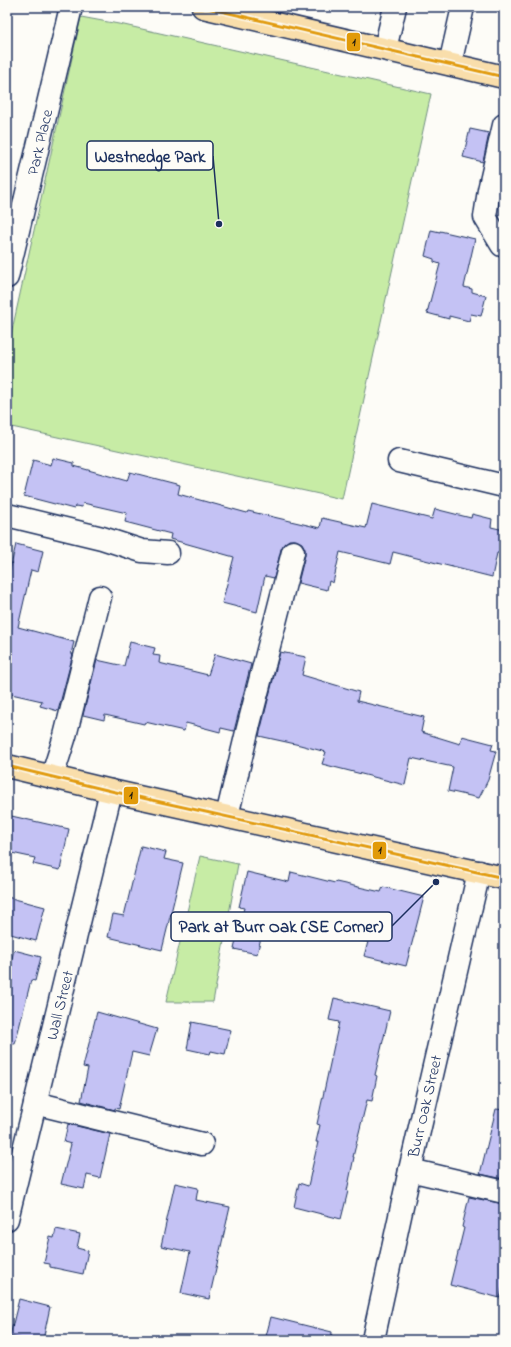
<svg xmlns="http://www.w3.org/2000/svg" width="511" height="1347" viewBox="0 0 511 1347" font-family="'Indie Flower',sans-serif">
<rect width="100%" height="100%" fill="#fdfcf7"/>
<filter id="ink" filterUnits="userSpaceOnUse"><feTurbulence type="fractalNoise" baseFrequency=".025" numOctaves="2"/><feDisplacementMap in="SourceGraphic" scale="8" xChannelSelector="R" yChannelSelector="G"/><feConvolveMatrix kernelMatrix="1 2 1 2 8 2 1 2 1" color-interpolation-filters="sRGB"/></filter>
<g filter="url(#ink)">
<!-- green -->
<g fill="#c7eca5" stroke="#718e82">
<polygon points="81,17 124,25 431,94 342,499 7,426 7,353"/>
<polygon points="200,856 238,864 213,1002 166,1002"/>
</g>
<!-- building -->
<g fill="#c4c2f4" stroke="#1b2f5e">
<polygon points="470,129 489,133 483,162 463,157"/>
<polygon points="431,230 440,232 440,231 475,239 464,287 472,289 472,292 486,296 481,316 471,314 469,321 449,316 449,319 427,313 440,264 434,262 434,259 425,256"/>
<polygon points="53,458 74,463 74,466 127,481 130,472 180,485 178,494 247,513 248,511 320,528 322,518 366,528 372,504 432,519 435,509 471,518 472,514 492,519 491,527 504,530 504,540 501,553 497,553 492,577 393,552 390,564 340,552 333,583 329,581 327,590 298,583 305,555 305,549 302,543 296,540 289,540 284,544 281,549 274,578 265,576 257,612 222,603 234,557 170,539 171,534 125,522 127,513 83,503 82,507 75,506 74,509 24,496 33,460 51,465"/>
<polygon points="16,544 43,551 38,572 31,570 18,627 74,642 71,654 73,654 58,711 40,706 42,701 7,693 7,569 10,570"/>
<polygon points="130,642 155,648 153,655 160,656 159,663 208,675 215,654 251,664 234,731 221,728 220,732 186,723 184,731 145,722 144,724 105,715 104,720 83,715 97,660 124,666"/>
<polygon points="280,652 306,657 302,675 359,692 357,701 424,717 421,732 460,744 462,736 493,744 491,750 496,751 488,780 479,798 448,791 453,767 411,758 405,785 322,764 326,752 300,745 259,736"/>
<polygon points="7,815 69,829 60,870 33,864 35,858 7,852"/>
<polygon points="141,846 166,852 164,859 183,863 162,950 108,937 113,914 124,916"/>
<polygon points="247,872 289,882 291,872 335,883 336,882 381,892 383,887 424,897 406,966 364,956 368,942 305,927 303,936 264,925 257,954 234,949 244,908 239,907"/>
<polygon points="7,897 45,907 36,941 7,933"/>
<polygon points="14,950 41,957 35,981 31,980 15,1044 7,1043 7,978"/>
<polygon points="334,998 390,1011 375,1075 377,1076 372,1101 367,1100 353,1157 354,1157 347,1191 348,1191 341,1219 294,1207 299,1183 308,1186 318,1142 316,1142 320,1125 317,1124 339,1022 329,1020"/>
<polygon points="97,1012 157,1029 149,1056 132,1052 119,1109 115,1108 115,1110 81,1101 88,1068 83,1067"/>
<polygon points="192,1022 231,1030 225,1054 211,1051 210,1054 187,1049"/>
<polygon points="496,1109 504,1110 504,1179 480,1174"/>
<polygon points="68,1124 110,1134 100,1178 87,1175 84,1189 61,1184 71,1144 64,1142"/>
<polygon points="175,1183 198,1188 196,1200 230,1207 209,1299 181,1293 190,1252 161,1246"/>
<polygon points="469,1197 504,1204 504,1281 500,1298 450,1285 464,1228 462,1227"/>
<polygon points="56,1229 80,1234 77,1248 88,1251 83,1274 50,1267 50,1264 44,1263 50,1237 54,1238"/>
<polygon points="19,1299 50,1307 43,1340 28,1340 10,1336"/>
<polygon points="271,1317 332,1332 331,1340 265,1340"/>
</g>
<g fill="none" stroke-linecap="round" stroke-linejoin="round">
<defs>
<g id="minor">
<polyline points="385,49 395,7"/>
<polyline points="450,64 463,7"/>
<polyline points="504,125 489,190 485,217 502,245 504,245"/>
<polyline points="7,277 71,7"/>
<polyline points="399,461 504,486"/>
<polyline points="7,515 102,538 142,551 168,553"/>
<polyline points="52,777 65,736 100,597"/>
<polyline points="227,816 247,732 293,552"/>
<polyline points="35,1103 202,1144"/>
<polyline points="410,1170 504,1192"/>
<polyline points="7,1219 111,791"/>
<polyline points="373,1340 410,1170 479,872"/>
</g>
<g id="major">
<polyline points="203,7 504,77"/>
<polyline points="7,766 111,791 504,878"/>
</g>
</defs>
<!-- minor casing -->
<use href="#minor" stroke="#1b2f5e" stroke-width="25"/>
<!-- major casing -->
<use href="#major" stroke="#1b2f5e" stroke-width="25"/>
<!-- minor -->
<use href="#minor" stroke="#fdfcf7" stroke-width="22"/>
<!-- major -->
<use href="#major" stroke="#f9deab" stroke-width="22"/>
<defs>
<g id="bus-1">
<polyline points="203,7 504,77"/>
<polyline points="7,766 111,791 504,878"/>
</g>
</defs>
<!-- bus-1 casing -->
<use href="#bus-1" stroke="#fdfcf7" stroke-width="6"/>
<!-- bus-1 -->
<use href="#bus-1" stroke="#e19a09" stroke-width="3"/>
</g>
</g>
<g text-anchor="middle" stroke-width="3" stroke-linejoin="round" paint-order="stroke">
<!-- street labels -->
<g font-size="16" fill="#1b2f5e" stroke="#fdfcf7">
<text transform="translate(39 142) rotate(-77)" y="6">Park Place</text>
<text transform="translate(59 1005) rotate(-76)" y="6">Wall Street</text>
<text transform="translate(424 1106) rotate(-77)" y="6">Burr Oak Street</text>
</g>
</g>
<!-- callouts -->
<path fill="none" stroke="#1b2f5e" stroke-width="1.5" d="M219 224L213 156M436 882L392 926"/>
<g fill="#1b2f5e" stroke="#fdfcf7" stroke-width="1.5">
<circle cx="219" cy="224" r="4"/>
<circle cx="436" cy="882" r="4"/>
</g>
<g fill="#fdfcf7" stroke="#1b2f5e" stroke-width="1.5">
<rect x="87" y="141" width="126" height="29" rx="4"/>
<rect x="171" y="912" width="221" height="29" rx="4"/>
</g>
<g font-size="17" text-anchor="middle" font-weight="bold" fill="#1b2f5e">
<text x="150" y="162">Westnedge Park</text>
<text x="281" y="932">Park at Burr Oak (SE Corner)</text>
</g>
<g stroke="#fdfcf7" stroke-width="1.5">
<rect x="346" y="32" width="15" height="20" rx="4" fill="#e19a09"/>
<rect x="123" y="786" width="16" height="19" rx="4" fill="#e19a09"/>
<rect x="372" y="841" width="15" height="19" rx="4" fill="#e19a09"/>
</g>
<g font-size="11" text-anchor="middle" font-weight="bold" fill="#111">
<text x="354" y="46">1</text>
<text x="131" y="799">1</text>
<text x="380" y="854">1</text>
</g>
<!-- margin -->
<rect width="511" height="1347" fill="none" stroke="#fdfcf7" stroke-width="24"/>
<rect x="12" y="12" width="487" height="1323" fill="none" stroke="#1b2f5e" stroke-width="1.5" filter="url(#ink)"/>
</svg>
